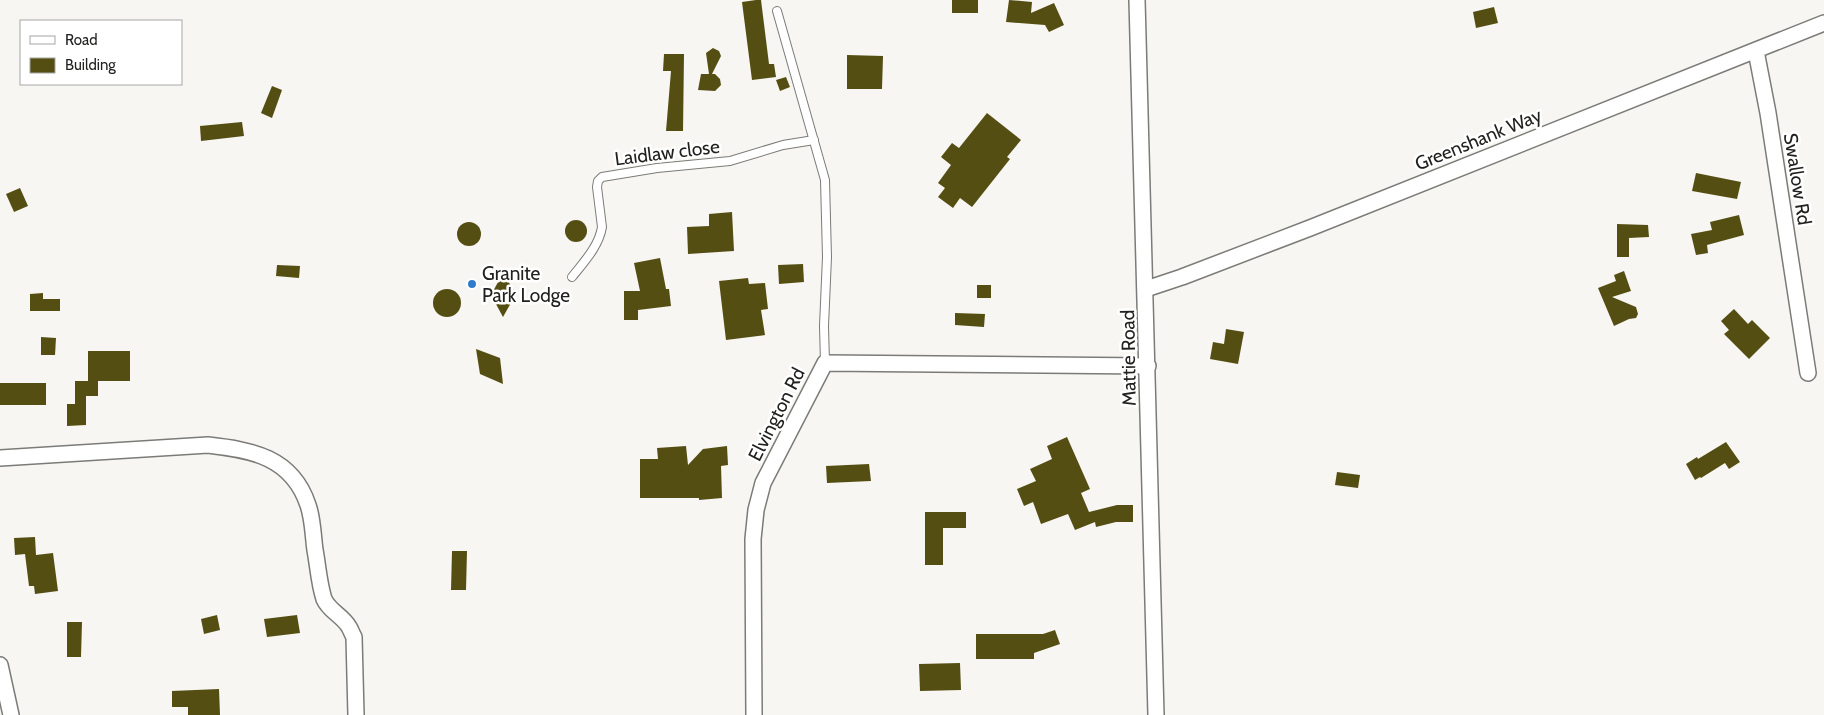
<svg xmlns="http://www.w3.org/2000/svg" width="1824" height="715" viewBox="0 0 1824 715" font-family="Cabin,sans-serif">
<rect width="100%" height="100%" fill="#f7f6f2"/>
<!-- building -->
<g fill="#554e13">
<polygon points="756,0 761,0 769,64 774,64 776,77 752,80 742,2"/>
<rect x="952" y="0" width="26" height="13"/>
<polygon points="1009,0 1032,2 1031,13 1054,3 1064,25 1049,32 1045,25 1006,22"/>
<polygon points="1494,7 1498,23 1476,28 1473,12"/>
<polygon points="713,48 719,51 721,56 712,74 715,74 720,79 721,85 715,91 698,90 701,74 709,74 706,53"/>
<polygon points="664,54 684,54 683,131 666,131 671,71 663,71"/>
<polygon points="847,55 883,56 882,89 847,89"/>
<polygon points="786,77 790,87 780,91 776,80"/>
<polygon points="272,86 282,90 272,118 261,113"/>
<polygon points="987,113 1021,140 1007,157 1010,159 972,207 960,198 953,208 938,197 945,188 938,183 951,165 941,157 952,143 959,148"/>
<polygon points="242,122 244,136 201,141 200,126"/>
<polygon points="1696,173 1741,182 1737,199 1692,191"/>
<polygon points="20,188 28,206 14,212 6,194"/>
<polygon points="732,212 734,251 688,254 687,227 709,226 709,214"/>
<polygon points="1739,215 1744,235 1707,245 1708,253 1696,255 1691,234 1712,230 1710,222"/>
<circle cx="576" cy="231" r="11"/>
<circle cx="469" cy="234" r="12"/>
<polygon points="1617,224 1648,225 1649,237 1629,238 1629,257 1617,257"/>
<polygon points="660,258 666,289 669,289 671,306 638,310 638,320 624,320 624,291 640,291 634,263"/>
<polygon points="803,264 804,282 779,284 778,265"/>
<polygon points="277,265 300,266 299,278 276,276"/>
<polygon points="1624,271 1631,291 1612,297 1636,307 1638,314 1636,318 1629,319 1614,326 1598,288 1616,281 1614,275"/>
<polygon points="503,273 516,294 503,317 491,295"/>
<polygon points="748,278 749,284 765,283 768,309 761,310 765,335 726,340 719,281"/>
<rect x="977" y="285" width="14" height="13"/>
<circle cx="447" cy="303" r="14"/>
<polygon points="43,293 43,299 60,299 60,311 30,311 30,294"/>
<polygon points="1734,309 1748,324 1752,320 1770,338 1749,359 1724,334 1729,330 1721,321"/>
<polygon points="955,313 985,314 984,327 955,325"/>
<polygon points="1226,329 1244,332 1238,364 1210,359 1213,342 1224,344"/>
<polygon points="41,337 56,338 55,355 41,355"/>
<polygon points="476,349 500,358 503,384 480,374"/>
<polygon points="88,351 130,351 130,381 98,381 98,396 86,396 86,425 67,426 67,404 75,404 75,381 88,381"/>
<rect x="0" y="383" width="46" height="22"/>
<polygon points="1067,437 1090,489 1081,493 1089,512 1117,505 1133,505 1133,522 1116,522 1096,527 1095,522 1075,530 1068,514 1041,524 1033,502 1024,506 1017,489 1036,481 1030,469 1052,459 1047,446"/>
<polygon points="1726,442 1740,462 1729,469 1725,463 1701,478 1700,477 1695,480 1686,464 1697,457 1698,459"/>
<polygon points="686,446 688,465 703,449 727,446 728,465 721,466 722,498 699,500 699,498 640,498 640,459 658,459 657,448"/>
<polygon points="869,464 871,481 827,483 826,466"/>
<polygon points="1337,472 1360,475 1358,488 1335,485"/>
<polygon points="925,512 966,512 966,528 943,528 943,565 925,565"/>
<polygon points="35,537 36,555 53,553 58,591 35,594 34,586 29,586 25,554 15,555 14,538"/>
<polygon points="452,551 467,551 466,590 451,590"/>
<polygon points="217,615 220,630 204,634 201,619"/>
<polygon points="297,615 300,633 267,637 264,619"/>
<polygon points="67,622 82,622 81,657 67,657"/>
<polygon points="1055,630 1060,644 1034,653 1034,659 976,659 976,634 1043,634"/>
<polygon points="960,663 961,690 920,691 919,664"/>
<polygon points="219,689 220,715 188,715 188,707 172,707 172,691"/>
</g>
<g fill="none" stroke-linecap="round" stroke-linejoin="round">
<defs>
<g id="lane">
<polyline points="777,11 825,180 827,257 824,326 825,363"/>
<path d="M 572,277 C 584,262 599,246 602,227 L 597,187 L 598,181 L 602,177 L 657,168 L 730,161 L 783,145 L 814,140"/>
</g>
<g id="street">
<polyline points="1137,0 1156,715"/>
<polyline points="1756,51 1768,113 1808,373"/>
<polyline points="1146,289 1182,277 1310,228 1824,23"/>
<path d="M 0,458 L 208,445 C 252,450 292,457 308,505 C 313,519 313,536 315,550 C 318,566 319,584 324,599 C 329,611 343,616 349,627 C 351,630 352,634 354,637 L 356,715"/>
<polyline points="0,665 11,715"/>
<polyline points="754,715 753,539 756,510 763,483 825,363 1148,366"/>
</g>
</defs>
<!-- lane casing -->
<use href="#lane" stroke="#7b7b77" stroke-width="10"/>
<!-- street casing -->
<use href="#street" stroke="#7b7b77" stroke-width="18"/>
<!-- lane -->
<use href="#lane" stroke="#fff" stroke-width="8"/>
<!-- street -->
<use href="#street" stroke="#fff" stroke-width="15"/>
</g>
<!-- markers -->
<circle fill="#307ccc" stroke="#fff" stroke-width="2" cx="472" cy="284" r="5"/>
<g text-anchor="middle" stroke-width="5" stroke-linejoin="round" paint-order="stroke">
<!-- street labels -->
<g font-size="19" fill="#21211f" stroke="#fff">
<text transform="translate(1478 139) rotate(-22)" y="7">Greenshank Way</text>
<text transform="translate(667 152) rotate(-7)" y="7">Laidlaw close</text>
<text transform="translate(1798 179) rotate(81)" y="7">Swallow Rd</text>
<text transform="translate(1128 358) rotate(-91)" y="7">Mattie Road</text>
<text transform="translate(776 414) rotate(-63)" y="7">Elvington Rd</text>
</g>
<!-- poi labels -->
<g font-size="19" fill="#21211f" stroke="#fff" text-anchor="start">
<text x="482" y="280">Granite<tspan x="482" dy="22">Park Lodge</tspan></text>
</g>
</g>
<!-- legend -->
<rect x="20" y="20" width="162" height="65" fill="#ffffff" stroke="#a6a6a5"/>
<rect x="30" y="36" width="25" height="8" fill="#ffffff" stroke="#a6a6a5"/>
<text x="65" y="45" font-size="15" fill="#21211f">Road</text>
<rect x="30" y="58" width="25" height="15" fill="#554e13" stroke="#a6a6a5"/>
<text x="65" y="70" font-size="15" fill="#21211f">Building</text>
</svg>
